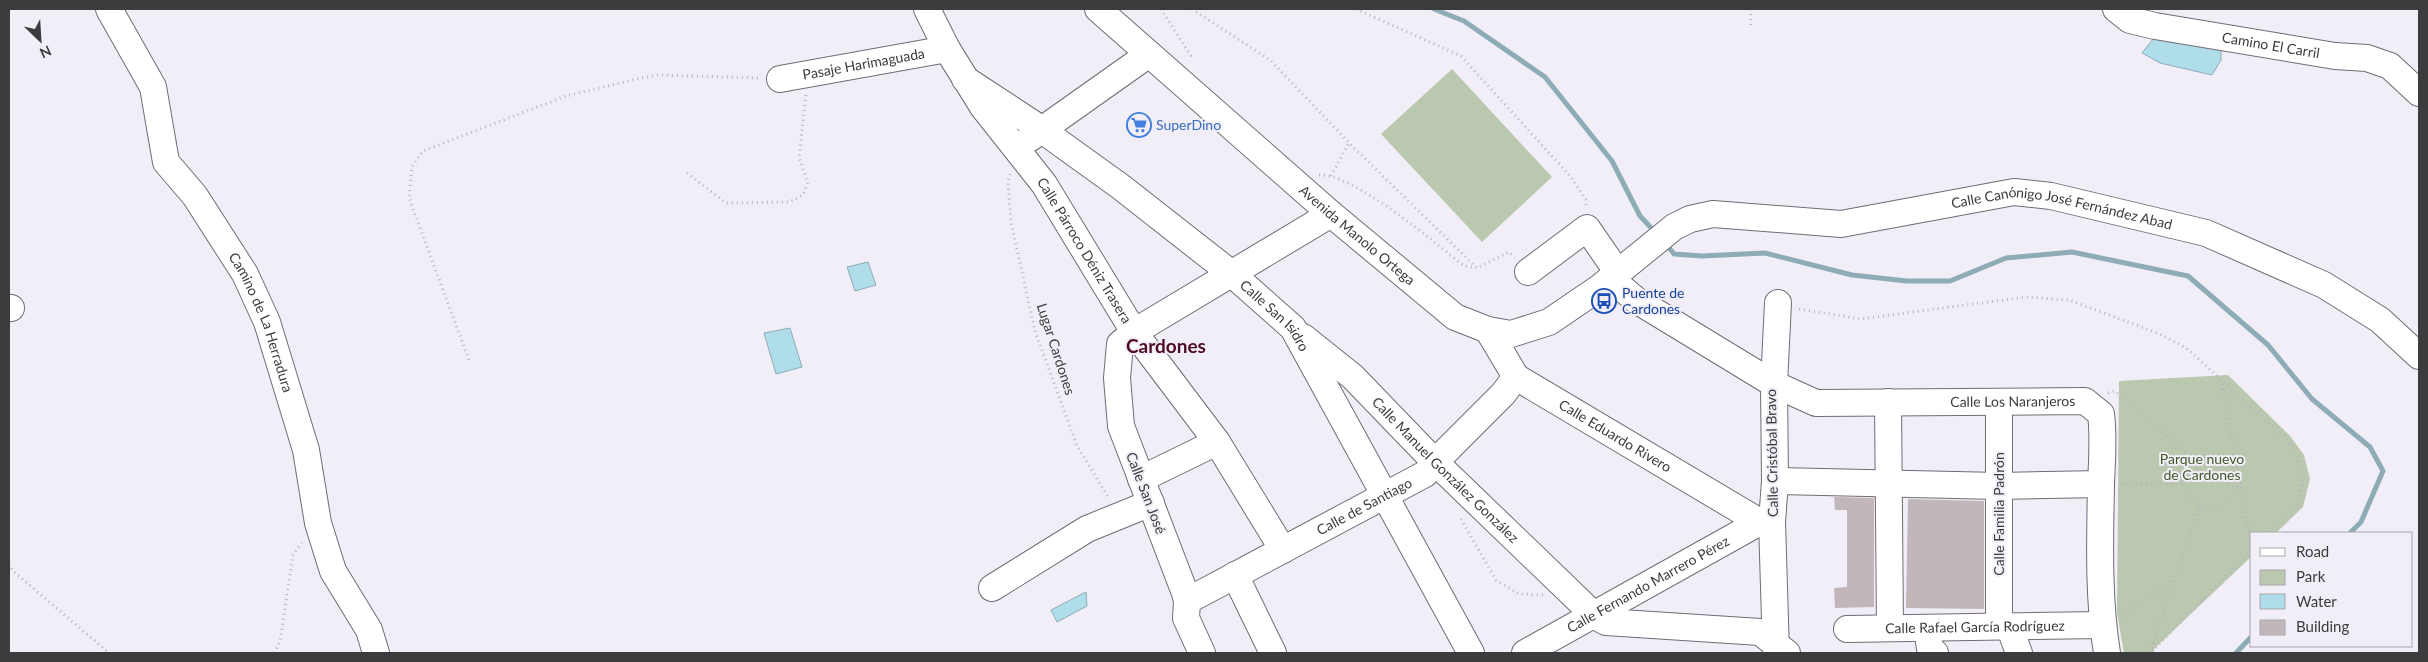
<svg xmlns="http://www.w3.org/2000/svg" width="2428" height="662" viewBox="0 0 2428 662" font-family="Lato,sans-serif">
<rect width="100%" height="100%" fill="#f2eef8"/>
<!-- green -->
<g fill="#bbc8b0">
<polygon points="1452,69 1552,177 1482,242 1381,134"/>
<polygon points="2228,375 2290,436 2304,455 2310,479 2303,507 2276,533 2252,533 2252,556 2155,648 2153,653 2124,653 2117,613 2119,381"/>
</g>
<!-- water -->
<g fill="#b0ddea" stroke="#8dacb6">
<polygon points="2157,34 2221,46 2221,60 2212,75 2160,63 2142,53"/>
<polygon points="868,262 876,285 855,291 847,267"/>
<polygon points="790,328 802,367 776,374 764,333"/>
<polygon points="1086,592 1087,606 1057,622 1051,610"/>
</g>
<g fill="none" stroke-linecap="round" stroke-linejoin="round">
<!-- stream -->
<g stroke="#8dacb6" stroke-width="5">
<polyline points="1434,9 1464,21 1545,77 1612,161 1640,216 1655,232"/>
<polyline points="1666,244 1674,254 1702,256 1765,253 1852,275 1907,281 1950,281 2006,258 2072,252 2188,276 2268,345 2312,399 2370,447 2383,471 2361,522 2350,533"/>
<polyline points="2236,653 2252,636"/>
</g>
</g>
<!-- building -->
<g fill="#c1b7ba">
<polygon points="1834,497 1874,498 1874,607 1835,608 1834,588 1847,587 1847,510 1835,510"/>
<polygon points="1908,499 1984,501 1984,609 1906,608"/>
</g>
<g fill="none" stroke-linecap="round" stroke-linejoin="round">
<defs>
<g id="minor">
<path id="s1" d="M 109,9 L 153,87 L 166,162 L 195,196 L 245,274 L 267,322 L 306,450 L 318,523 L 333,571 L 369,630 L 376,653"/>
<path id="s2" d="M 927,9 L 947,49 L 983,107 L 1044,184 L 1134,332 L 1217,442 L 1283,550"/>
<path id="s3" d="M 1098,9 L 1331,214 L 1455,317 L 1488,330 L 1511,334 L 1549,322 L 1599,288 L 1674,227 L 1690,219 L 1713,214 L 1841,224 L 2014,192 L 2051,196 L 2206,233 L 2324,285 L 2380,320 L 2419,356"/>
<path id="s4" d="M 2116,9 L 2130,20 L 2155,26 L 2335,56 L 2367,58 L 2390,66 L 2419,93"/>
<path id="s5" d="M 780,79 L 947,49"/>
<path id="s6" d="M 965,79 L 1035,125 L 1121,187 L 1232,274 L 1293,328 L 1471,653"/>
<polyline points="1029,139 1149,54"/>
<polyline points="1528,272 1587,228 1618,273"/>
<polyline points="1611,279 1636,300 1774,384 1775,481 1772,522 1776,653"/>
<path id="s7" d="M 1778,303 L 1774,384 L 1816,403 L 2085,401 L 2101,414 C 2104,438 2102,460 2101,484 C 2100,539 2098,598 2107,653"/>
<polyline points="9,308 11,308"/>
<path id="s8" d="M 1488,330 L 1516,377 L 1760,522"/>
<path id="s9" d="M 1303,337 L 1353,377 L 1435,462 L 1595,616 L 1606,622 L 1760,632 L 1787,653"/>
<polyline points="1888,402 1890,628"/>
<polyline points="1141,479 1217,442"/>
<polyline points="1775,481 1999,486 2101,484"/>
<polyline points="1235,575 1273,653"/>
<polyline points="992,588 1087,529 1151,503"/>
<path id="s10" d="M 1187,601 L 1425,474 L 1435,462 L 1503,394 L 1516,377"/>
<polyline points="1999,626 1999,402"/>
<polyline points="2009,626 2019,653"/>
<polyline points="1927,628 1930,649 1935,653"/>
<path id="s11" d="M 1847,629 L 2102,625"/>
<polyline points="1202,653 1186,618 1187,601 1185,593 1121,426 1117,378 1120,344 1134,332 1331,214"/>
<path id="s12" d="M 1525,653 L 1760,522 L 1772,522"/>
</g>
</defs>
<!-- minor casing -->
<use href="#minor" stroke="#6f6c74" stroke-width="28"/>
<!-- path -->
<g stroke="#b8b5bd" stroke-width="3" stroke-dasharray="1 4" stroke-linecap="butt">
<polyline points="1161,9 1191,56 1188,59"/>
<polyline points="1192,9 1270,60 1354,148 1477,268 1509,252 1515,257"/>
<polyline points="1356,9 1461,56 1571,177 1586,200 1586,208"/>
<polyline points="1750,9 1751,25"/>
<polyline points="687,173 726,203 790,202 803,195 808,182 799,158 806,94"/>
<polyline points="1010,174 1008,182 1011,222 1035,331 1077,446 1109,498"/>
<path d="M 1319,175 C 1353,173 1435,243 1464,266 L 1476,268"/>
<polyline points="1331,176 1349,143"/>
<polyline points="1799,309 1860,319 2026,297 2069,300 2160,334 2186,348 2284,436 2297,455 2304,478 2299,502 2268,533"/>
<polyline points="469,360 409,198 412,166 423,151 566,96 637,79 656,75 761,78"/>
<polyline points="2221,379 2252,550"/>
<polyline points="2108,393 2115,391 2194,459"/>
<circle cx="2210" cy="481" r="27"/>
<polyline points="2121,484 2183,484"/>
<polyline points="1461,519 1496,580 1519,594 1543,595"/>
<polyline points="9,564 12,570 109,653"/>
<polyline points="2123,617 2174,580"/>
<polyline points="2152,651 2252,550"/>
<polyline points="274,653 280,642 293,554 302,543"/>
<polyline points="2150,653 2199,505"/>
</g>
<!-- minor -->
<use href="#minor" stroke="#fff" stroke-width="26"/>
</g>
<!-- icons -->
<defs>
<symbol id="supermarket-ring" viewBox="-11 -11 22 22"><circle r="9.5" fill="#f2eef8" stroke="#3f7fe0" stroke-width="1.5"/><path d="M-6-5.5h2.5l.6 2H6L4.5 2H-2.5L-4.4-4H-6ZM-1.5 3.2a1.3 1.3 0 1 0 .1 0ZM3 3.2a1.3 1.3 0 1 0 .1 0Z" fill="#3f7fe0"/></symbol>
<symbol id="bus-ring" viewBox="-11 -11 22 22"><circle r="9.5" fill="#f2eef8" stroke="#1a4fb4" stroke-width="1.5"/><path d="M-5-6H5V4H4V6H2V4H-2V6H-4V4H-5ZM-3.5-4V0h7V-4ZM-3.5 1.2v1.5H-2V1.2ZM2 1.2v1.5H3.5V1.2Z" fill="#1a4fb4"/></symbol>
</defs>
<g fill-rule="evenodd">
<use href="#supermarket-ring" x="1125" y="111" width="28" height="28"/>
<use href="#bus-ring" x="1590" y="287" width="28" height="28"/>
</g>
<g text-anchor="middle" stroke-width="4" stroke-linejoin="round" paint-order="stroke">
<!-- street labels -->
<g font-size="14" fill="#3c3b3e" stroke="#f2eef8">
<text dy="5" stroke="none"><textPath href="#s4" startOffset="161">Camino El Carril</textPath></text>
<text dy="5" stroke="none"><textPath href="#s5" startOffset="85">Pasaje Harimaguada</textPath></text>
<text dy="5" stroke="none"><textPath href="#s3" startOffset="1122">Calle Canónigo José Fernández Abad</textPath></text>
<text dy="5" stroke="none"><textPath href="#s3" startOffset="344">Avenida Manolo Ortega</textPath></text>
<text dy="5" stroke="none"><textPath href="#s2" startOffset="289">Calle Párroco Déniz Trasera</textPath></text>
<text dy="5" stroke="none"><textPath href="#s6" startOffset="391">Calle San Isidro</textPath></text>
<text dy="5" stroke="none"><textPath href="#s1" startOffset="354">Camino de La Herradura</textPath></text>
<text transform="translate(1056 349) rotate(72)" y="5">Lugar Cardones</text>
<text dy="5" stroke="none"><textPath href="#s7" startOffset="324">Calle Los Naranjeros</textPath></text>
<text dy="5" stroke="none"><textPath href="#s8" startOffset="170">Calle Eduardo Rivero</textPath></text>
<text transform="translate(1772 453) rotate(-91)" y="5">Calle Cristóbal Bravo</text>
<text dy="5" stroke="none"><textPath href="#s9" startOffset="195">Calle Manuel González González</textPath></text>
<text transform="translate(1146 493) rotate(69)" y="5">Calle San José</text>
<text dy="5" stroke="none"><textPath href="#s10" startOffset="201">Calle de Santiago</textPath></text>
<text transform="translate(1999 514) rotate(-90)" y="5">Calle Familia Padrón</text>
<text dy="5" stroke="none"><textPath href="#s12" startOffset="141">Calle Fernando Marrero Pérez</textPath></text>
<text dy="5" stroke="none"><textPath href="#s11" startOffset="128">Calle Rafael García Rodríguez</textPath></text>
</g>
<!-- shop labels -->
<g font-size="14" fill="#366cbe" stroke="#f2eef8" text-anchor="start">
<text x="1156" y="130">SuperDino</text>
</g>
<!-- transit labels -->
<g font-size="14" fill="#164399" stroke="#f2eef8" text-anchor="start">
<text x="1622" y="298">Puente de<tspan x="1622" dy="16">Cardones</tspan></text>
</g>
<!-- park labels -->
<g font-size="14" fill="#445c2a" stroke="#f2eef8">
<text x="2202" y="464">Parque nuevo<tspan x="2202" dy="16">de Cardones</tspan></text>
</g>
<!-- district labels -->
<g font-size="19" font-weight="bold" fill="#500c27" stroke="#f2eef8">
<text x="1166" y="353">Cardones</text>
</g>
</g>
<!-- border -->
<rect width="2428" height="662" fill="none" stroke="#3c3b3e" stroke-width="20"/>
<!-- legend -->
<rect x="2250" y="532" width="162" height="115" fill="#f2eef8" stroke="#a9a6ae"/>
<rect x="2260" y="548" width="25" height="8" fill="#ffffff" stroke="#a9a6ae"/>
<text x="2296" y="557" font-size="15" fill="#3c3b3e">Road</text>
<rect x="2260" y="570" width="25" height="15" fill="#bbc8b0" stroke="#a9a6ae"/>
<text x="2296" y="582" font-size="15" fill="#3c3b3e">Park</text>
<rect x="2260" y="594" width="25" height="15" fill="#b0ddea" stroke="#a9a6ae"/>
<text x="2296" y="607" font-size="15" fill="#3c3b3e">Water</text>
<rect x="2260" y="620" width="25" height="15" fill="#c1b7ba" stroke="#a9a6ae"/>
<text x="2296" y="632" font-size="15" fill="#3c3b3e">Building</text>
<!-- north arrow -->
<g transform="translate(40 40) rotate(155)" stroke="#f2eef8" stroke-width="4" paint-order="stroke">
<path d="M0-4L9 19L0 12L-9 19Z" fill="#3c3b3e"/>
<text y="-8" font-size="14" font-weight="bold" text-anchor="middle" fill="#3c3b3e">N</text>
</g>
</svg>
